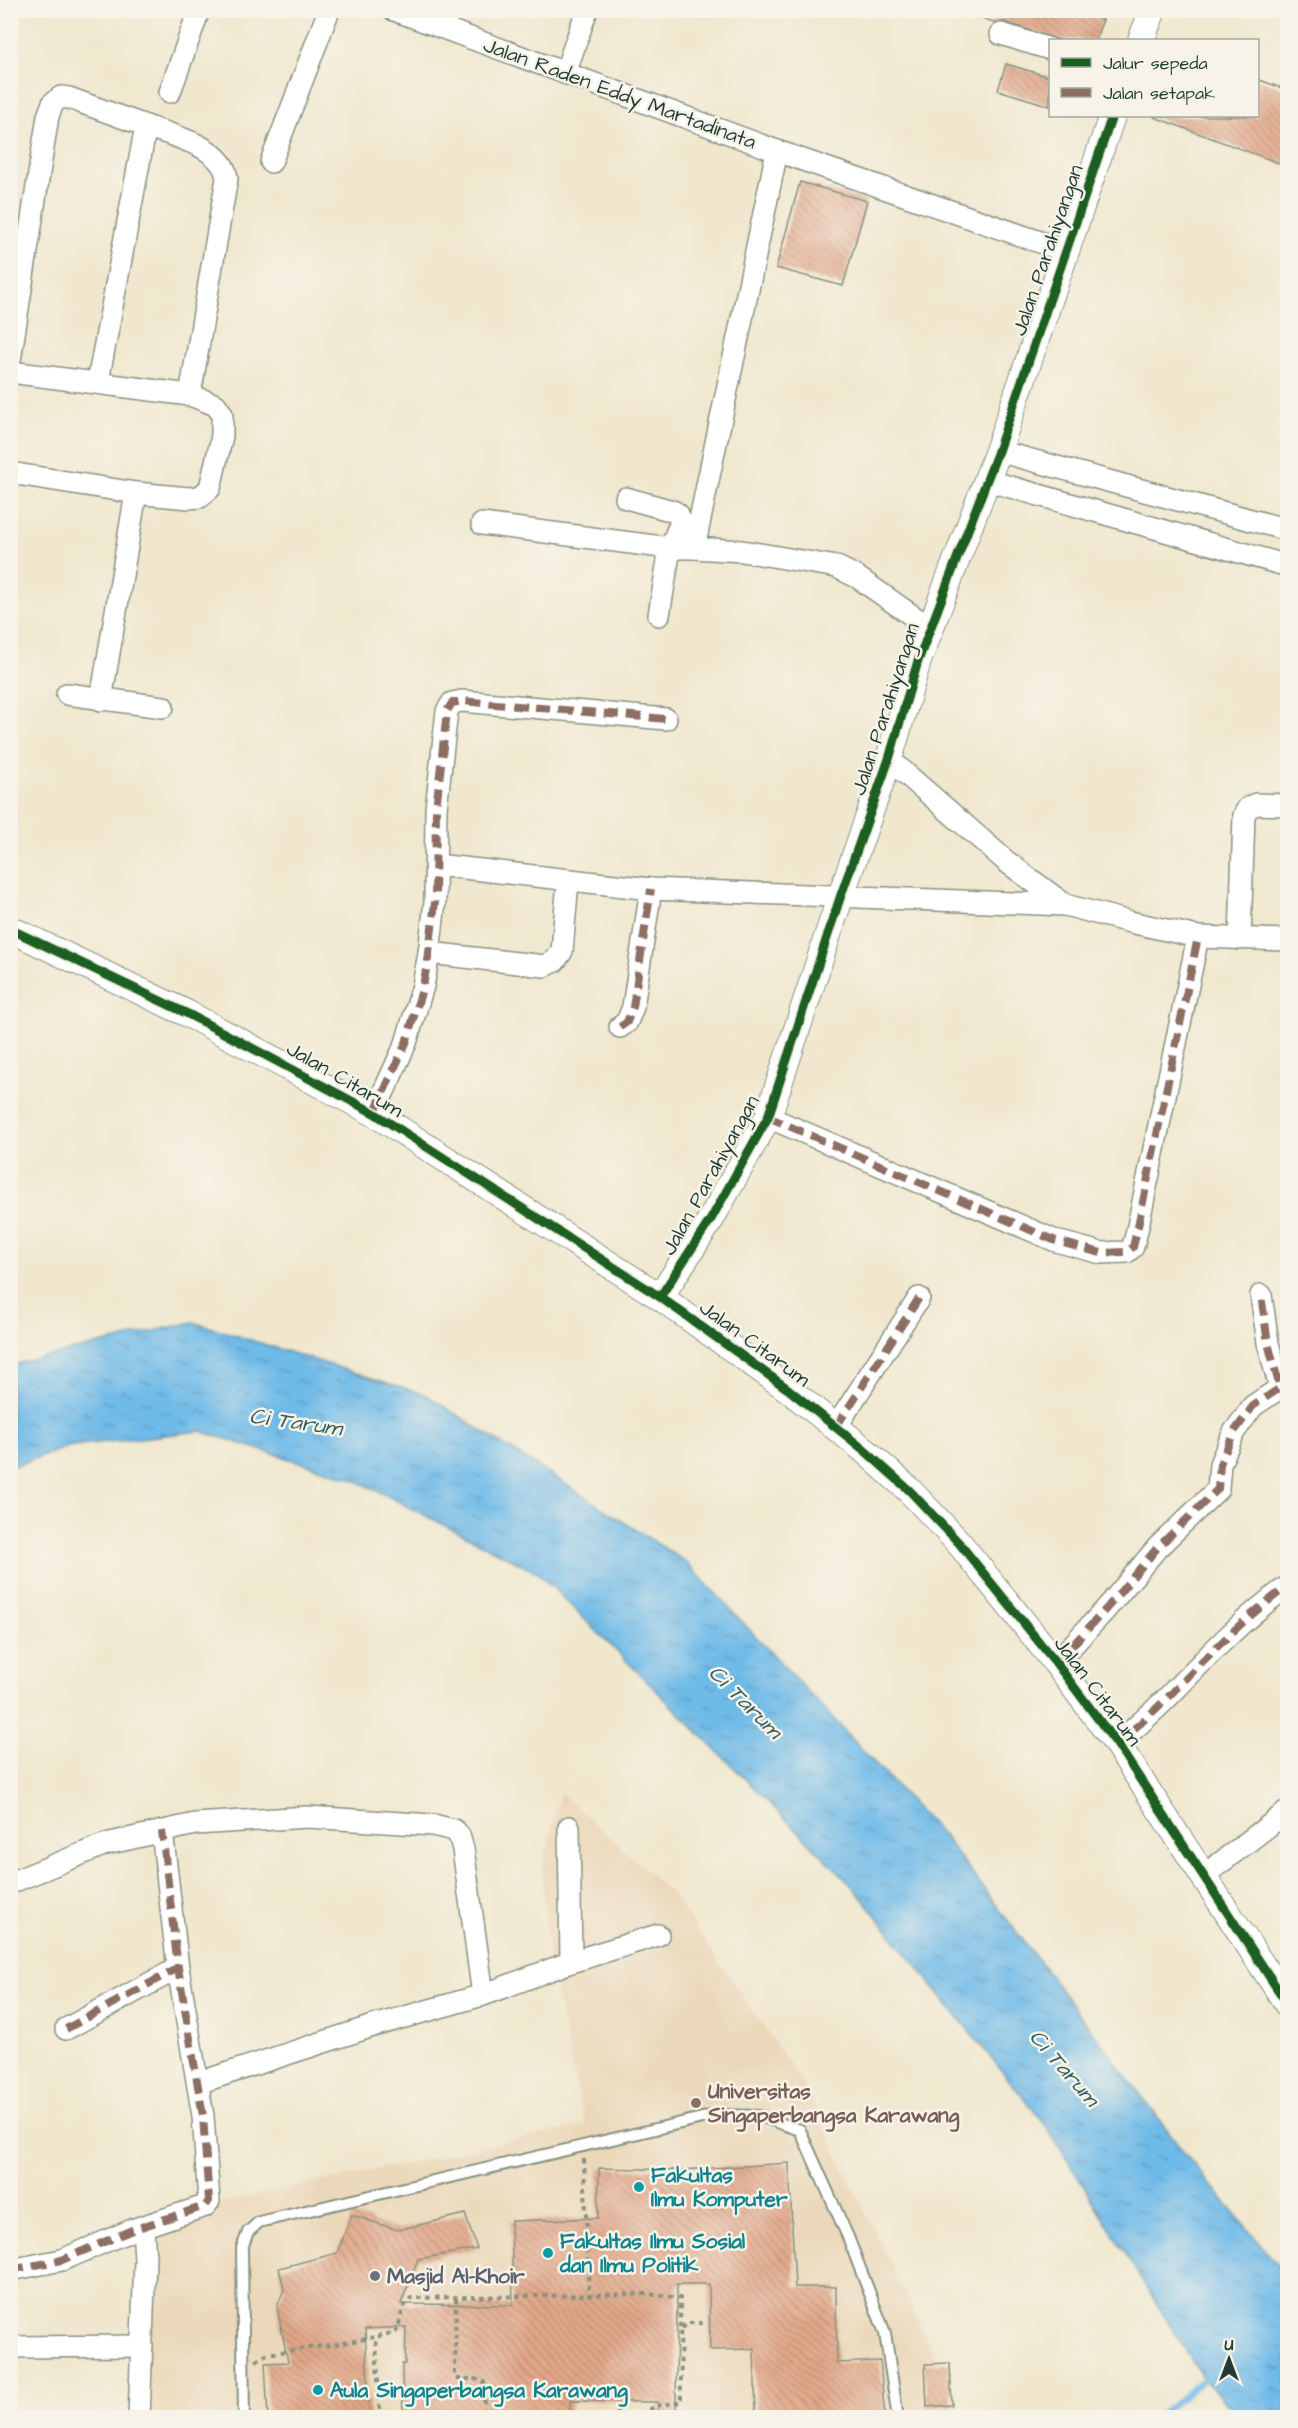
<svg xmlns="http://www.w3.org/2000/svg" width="1298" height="2428" viewBox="0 0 1298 2428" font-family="'Architects Daughter',sans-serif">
<defs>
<pattern id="water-ripples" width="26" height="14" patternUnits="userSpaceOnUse" patternTransform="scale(1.5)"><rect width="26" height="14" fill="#6ebae8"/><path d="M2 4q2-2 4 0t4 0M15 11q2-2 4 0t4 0" fill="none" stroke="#5a98bd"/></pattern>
<pattern id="building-back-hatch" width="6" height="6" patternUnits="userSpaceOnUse" patternTransform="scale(1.5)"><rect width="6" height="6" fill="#e2a788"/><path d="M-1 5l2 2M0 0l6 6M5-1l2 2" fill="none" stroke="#b78970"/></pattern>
</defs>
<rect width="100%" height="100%" fill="#f7f3e8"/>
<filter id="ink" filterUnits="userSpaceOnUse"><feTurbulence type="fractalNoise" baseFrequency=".0167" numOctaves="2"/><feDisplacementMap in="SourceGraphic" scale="12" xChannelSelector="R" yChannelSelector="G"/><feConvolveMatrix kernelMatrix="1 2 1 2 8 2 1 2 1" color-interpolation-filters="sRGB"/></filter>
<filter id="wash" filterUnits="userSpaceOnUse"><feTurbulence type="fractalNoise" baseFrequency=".008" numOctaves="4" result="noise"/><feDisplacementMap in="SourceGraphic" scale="24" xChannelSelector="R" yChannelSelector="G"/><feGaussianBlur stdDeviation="1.35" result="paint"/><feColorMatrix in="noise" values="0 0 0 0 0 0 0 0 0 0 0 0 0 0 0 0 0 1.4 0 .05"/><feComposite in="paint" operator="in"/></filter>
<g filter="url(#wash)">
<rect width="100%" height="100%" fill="#f0e7ce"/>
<!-- built -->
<polygon fill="#ebd8ba" points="560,1792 672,1894 802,2082 957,2401 960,2417 142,2418 150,2218 585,2125 549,1960 542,1871"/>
<!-- water -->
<polygon fill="url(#water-ripples)" stroke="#467c8e" stroke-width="1.5" points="193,1322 426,1395 686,1562 945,1838 1194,2165 1287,2276 1287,2417 1241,2417 1204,2380 1047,2127 849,1882 538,1573 354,1479 200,1431 71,1446 11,1467 11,1365"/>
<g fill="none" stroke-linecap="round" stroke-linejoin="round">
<!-- stream -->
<polyline stroke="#6ebae8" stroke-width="6" points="1156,2418 1209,2375"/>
</g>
<g id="blocks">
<!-- building -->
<g fill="url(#building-back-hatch)">
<polygon points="968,10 1076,10 1103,20 1095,40 1059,40 1005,22 996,23 968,13"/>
<polygon points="1006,64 1050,77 1050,106 998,90"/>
<polygon points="1257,79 1287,90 1287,166 1154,117 1154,116 1257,116"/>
<polygon points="800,182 867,201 843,286 776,268"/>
<polygon points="789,2163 795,2287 836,2287 837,2363 880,2361 885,2418 756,2418 754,2349 710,2350 709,2284 677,2284 676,2418 658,2418 658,2402 570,2401 571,2418 403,2418 402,2364 405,2364 406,2327 365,2329 370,2418 268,2418 265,2363 288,2362 277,2307 284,2289 279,2268 337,2253 352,2215 398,2230 465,2214 477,2249 418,2259 401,2304 513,2305 511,2221 598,2218 599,2168 681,2170"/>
<polygon points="950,2363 952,2405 927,2407 925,2364"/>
</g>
</g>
</g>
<g filter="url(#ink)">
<use href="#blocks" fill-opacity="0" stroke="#889281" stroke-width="1.5"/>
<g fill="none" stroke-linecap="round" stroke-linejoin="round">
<defs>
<polyline id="service" points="244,2418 242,2248 248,2232 259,2222 715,2115 760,2116 800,2130 848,2237 885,2333 898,2418"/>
<g id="minor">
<polyline points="394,10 777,151 1066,251"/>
<polyline points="1001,34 1050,49"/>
<polyline points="565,73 587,10"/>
<polyline points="170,92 199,10"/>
<path d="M 146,126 C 172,136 223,146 227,178 L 190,395"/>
<polyline points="777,151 694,548 742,551 837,567 857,577 930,628"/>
<polyline points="271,162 329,10"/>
<polyline points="10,360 48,116 53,103 61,97 69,98 146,126 98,381"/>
<polyline points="10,372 190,395 216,405 222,414 222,436 210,488 200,497 189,498 136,493 10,473"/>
<polyline points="998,451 1288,530"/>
<polyline points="986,480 1288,566"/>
<polyline points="626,498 673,511 678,514 681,522 670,548 659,615"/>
<polyline points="482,524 670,548 694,548"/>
<polyline points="67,694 163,707"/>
<polyline points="101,700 136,493"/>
<polyline points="889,759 1007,862 1065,905"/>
<polyline points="436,865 651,889 1065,905 1130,922 1198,937 1288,940"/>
<polyline points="1240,939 1244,815 1248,808 1256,804 1288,805"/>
<polyline points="429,953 545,966 555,961 562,951 568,881"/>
<polyline points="620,1027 627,1022 633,1007 651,889"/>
<polyline points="374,1113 406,1043 423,986 429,953 435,902 436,809 447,711 452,703 462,701 666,719"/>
<polyline points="768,1117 1056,1241 1101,1253 1127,1252 1133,1247 1138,1226 1198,937"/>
<polyline points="836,1427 919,1298"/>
<polyline points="1056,1663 1106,1609 1157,1548 1218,1489 1220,1464 1234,1432 1253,1406 1280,1388 1268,1343 1261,1295"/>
<path d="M 1117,1744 C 1134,1729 1152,1713 1168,1697 C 1207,1657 1243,1618 1288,1586"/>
<polyline points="569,1827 571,1962"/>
<polyline points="1202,1877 1288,1811"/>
<polyline points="10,1883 106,1844 195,1824 308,1817 433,1825 454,1830 459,1835 463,1849 483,1995"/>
<polyline points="66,2029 178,1968"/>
<polyline points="198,2083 373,2026 483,1995 571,1962 658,1935"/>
<polyline points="10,2270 62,2260 132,2230 205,2206 209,2201 203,2116 178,1968 162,1831"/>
<polyline points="10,2347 142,2346"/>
<polyline points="139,2418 145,2259 143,2227"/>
</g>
<g id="tertiary">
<polyline points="1141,40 1153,10"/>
<polyline points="10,929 188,1014 374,1113 660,1297 788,1389 863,1449 910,1491 959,1543 1056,1663 1117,1744 1288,2005"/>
<polyline points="660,1297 711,1219 768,1117 840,898 889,759 918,661 998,451 1112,116"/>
</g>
</defs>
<!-- service casing -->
<use href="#service" stroke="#889281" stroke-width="14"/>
<!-- minor casing -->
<use href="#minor" stroke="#889281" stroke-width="24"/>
<!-- tertiary casing -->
<use href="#tertiary" stroke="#889281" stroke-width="28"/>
<!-- path -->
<g stroke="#889281" stroke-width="4" stroke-dasharray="4.5 4.5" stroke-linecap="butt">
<polyline points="584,2159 589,2296"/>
<polyline points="456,2298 455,2376 457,2379 476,2379 484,2382 485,2418"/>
<polyline points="682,2328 687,2323 706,2323"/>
<polyline points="256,2361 267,2354 344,2343 380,2336"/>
<polyline points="618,2410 618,2418"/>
<path d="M 380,2418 L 376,2342 L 381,2335 L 395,2333 C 402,2322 400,2306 411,2298 L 648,2294 L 680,2298 L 681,2402 L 654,2406 L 642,2418"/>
</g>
<!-- service -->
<use href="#service" stroke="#fff" stroke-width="10"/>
<!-- minor -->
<use href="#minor" stroke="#fff" stroke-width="21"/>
<!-- tertiary -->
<use href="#tertiary" stroke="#fff" stroke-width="26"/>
<!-- quiet -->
<g stroke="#8d6e63" stroke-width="8" stroke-dasharray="15 8" stroke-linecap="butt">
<polyline points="620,1027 627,1022 633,1007 651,889"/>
<polyline points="374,1113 406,1043 423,986 429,953 435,902 436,809 447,711 452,703 462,701 666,719"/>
<polyline points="768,1117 1056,1241 1101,1253 1127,1252 1133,1247 1138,1226 1198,937"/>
<polyline points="836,1427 919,1298"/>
<polyline points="1056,1663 1106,1609 1157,1548 1218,1489 1220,1464 1234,1432 1253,1406 1280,1388 1268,1343 1261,1295"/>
<path d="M 1117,1744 C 1134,1729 1152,1713 1168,1697 C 1207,1657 1243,1618 1288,1586"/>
<polyline points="66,2029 178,1968"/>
<polyline points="10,2270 62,2260 132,2230 205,2206 209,2201 203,2116 178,1968 162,1831"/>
</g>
<defs>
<g id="cycleway">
<polyline points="10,929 188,1014 374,1113 660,1297 788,1389 863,1449 910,1491 959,1543 1056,1663 1117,1744 1288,2005"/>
<polyline points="660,1297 711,1219 768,1117 840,898 889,759 918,661 998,451 1112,116"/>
</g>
</defs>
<!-- cycleway casing -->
<use href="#cycleway" stroke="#f7f3e8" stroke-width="13"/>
<!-- cycleway -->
<use href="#cycleway" stroke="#1b5e20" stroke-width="9"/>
</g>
</g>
<!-- markers -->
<circle fill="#8d6e63" stroke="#f7f3e8" stroke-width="2" cx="696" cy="2103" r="6"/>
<g fill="#0f9aa8" stroke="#f7f3e8" stroke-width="2">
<circle cx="639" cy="2187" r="6"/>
<circle cx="548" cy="2253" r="6"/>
<circle cx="318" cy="2390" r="6"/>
</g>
<circle fill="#6b7280" stroke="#f7f3e8" stroke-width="2" cx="375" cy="2276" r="6"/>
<g text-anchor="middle" stroke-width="5" stroke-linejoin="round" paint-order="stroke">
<!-- street labels -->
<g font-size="21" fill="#1f3d34" stroke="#f7f3e8">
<text transform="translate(620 93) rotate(20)" y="7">Jalan Raden Eddy Martadinata</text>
<text transform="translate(1047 250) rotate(-71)" y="7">Jalan Parahiyangan</text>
<text transform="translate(885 709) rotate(-72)" y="7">Jalan Parahiyangan</text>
<text transform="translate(345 1079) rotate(30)" y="7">Jalan Citarum</text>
<text transform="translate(710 1175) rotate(-61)" y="7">Jalan Parahiyangan</text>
<text transform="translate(755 1343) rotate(36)" y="7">Jalan Citarum</text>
<text transform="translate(1098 1691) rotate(53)" y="7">Jalan Citarum</text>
</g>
<!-- education labels -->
<g font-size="21" font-weight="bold" fill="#785e54" stroke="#f7f3e8" text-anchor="start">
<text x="708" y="2098">Universitas<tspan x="708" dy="24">Singaperbangsa Karawang</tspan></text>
</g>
<!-- culture labels -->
<g font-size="21" font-weight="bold" fill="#0d838f" stroke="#f7f3e8" text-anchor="start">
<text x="651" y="2182">Fakultas<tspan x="651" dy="24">Ilmu Komputer</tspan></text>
<text x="560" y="2248">Fakultas Ilmu Sosial<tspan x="560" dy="24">dan Ilmu Politik</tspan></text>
<text x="330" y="2397">Aula Singaperbangsa Karawang</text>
</g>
<!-- worship labels -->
<g font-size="21" font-weight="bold" fill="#5b616d" stroke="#f7f3e8" text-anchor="start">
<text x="387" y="2283">Masjid Al-Khoir</text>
</g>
<!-- water labels -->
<g font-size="22" font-style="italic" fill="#335c61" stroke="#f7f3e8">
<text transform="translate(296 1421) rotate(8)" y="8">Ci Tarum</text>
<text transform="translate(746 1701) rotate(45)" y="8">Ci Tarum</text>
<text transform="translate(1065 2067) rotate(49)" y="8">Ci Tarum</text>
</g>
</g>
<!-- margin -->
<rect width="1298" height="2428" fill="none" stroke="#f7f3e8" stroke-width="36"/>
<!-- legend -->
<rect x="1049" y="39" width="210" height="78" fill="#f7f3e8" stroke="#a1aaa0" stroke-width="1.5"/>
<rect x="1061" y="58" width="30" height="9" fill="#1b5e20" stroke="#a1aaa0" stroke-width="1.5"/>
<text x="1103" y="69" font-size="18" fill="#1f3d34">Jalur sepeda</text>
<rect x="1061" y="88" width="30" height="9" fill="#8d6e63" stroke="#a1aaa0" stroke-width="1.5"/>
<text x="1103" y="99" font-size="18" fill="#1f3d34">Jalan setapak</text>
<!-- north arrow -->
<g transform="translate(1229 2359)" stroke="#f7f3e8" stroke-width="4.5" paint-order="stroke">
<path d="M0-4.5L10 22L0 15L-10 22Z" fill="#1f3d34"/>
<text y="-9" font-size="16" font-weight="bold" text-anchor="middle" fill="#1f3d34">U</text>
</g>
</svg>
